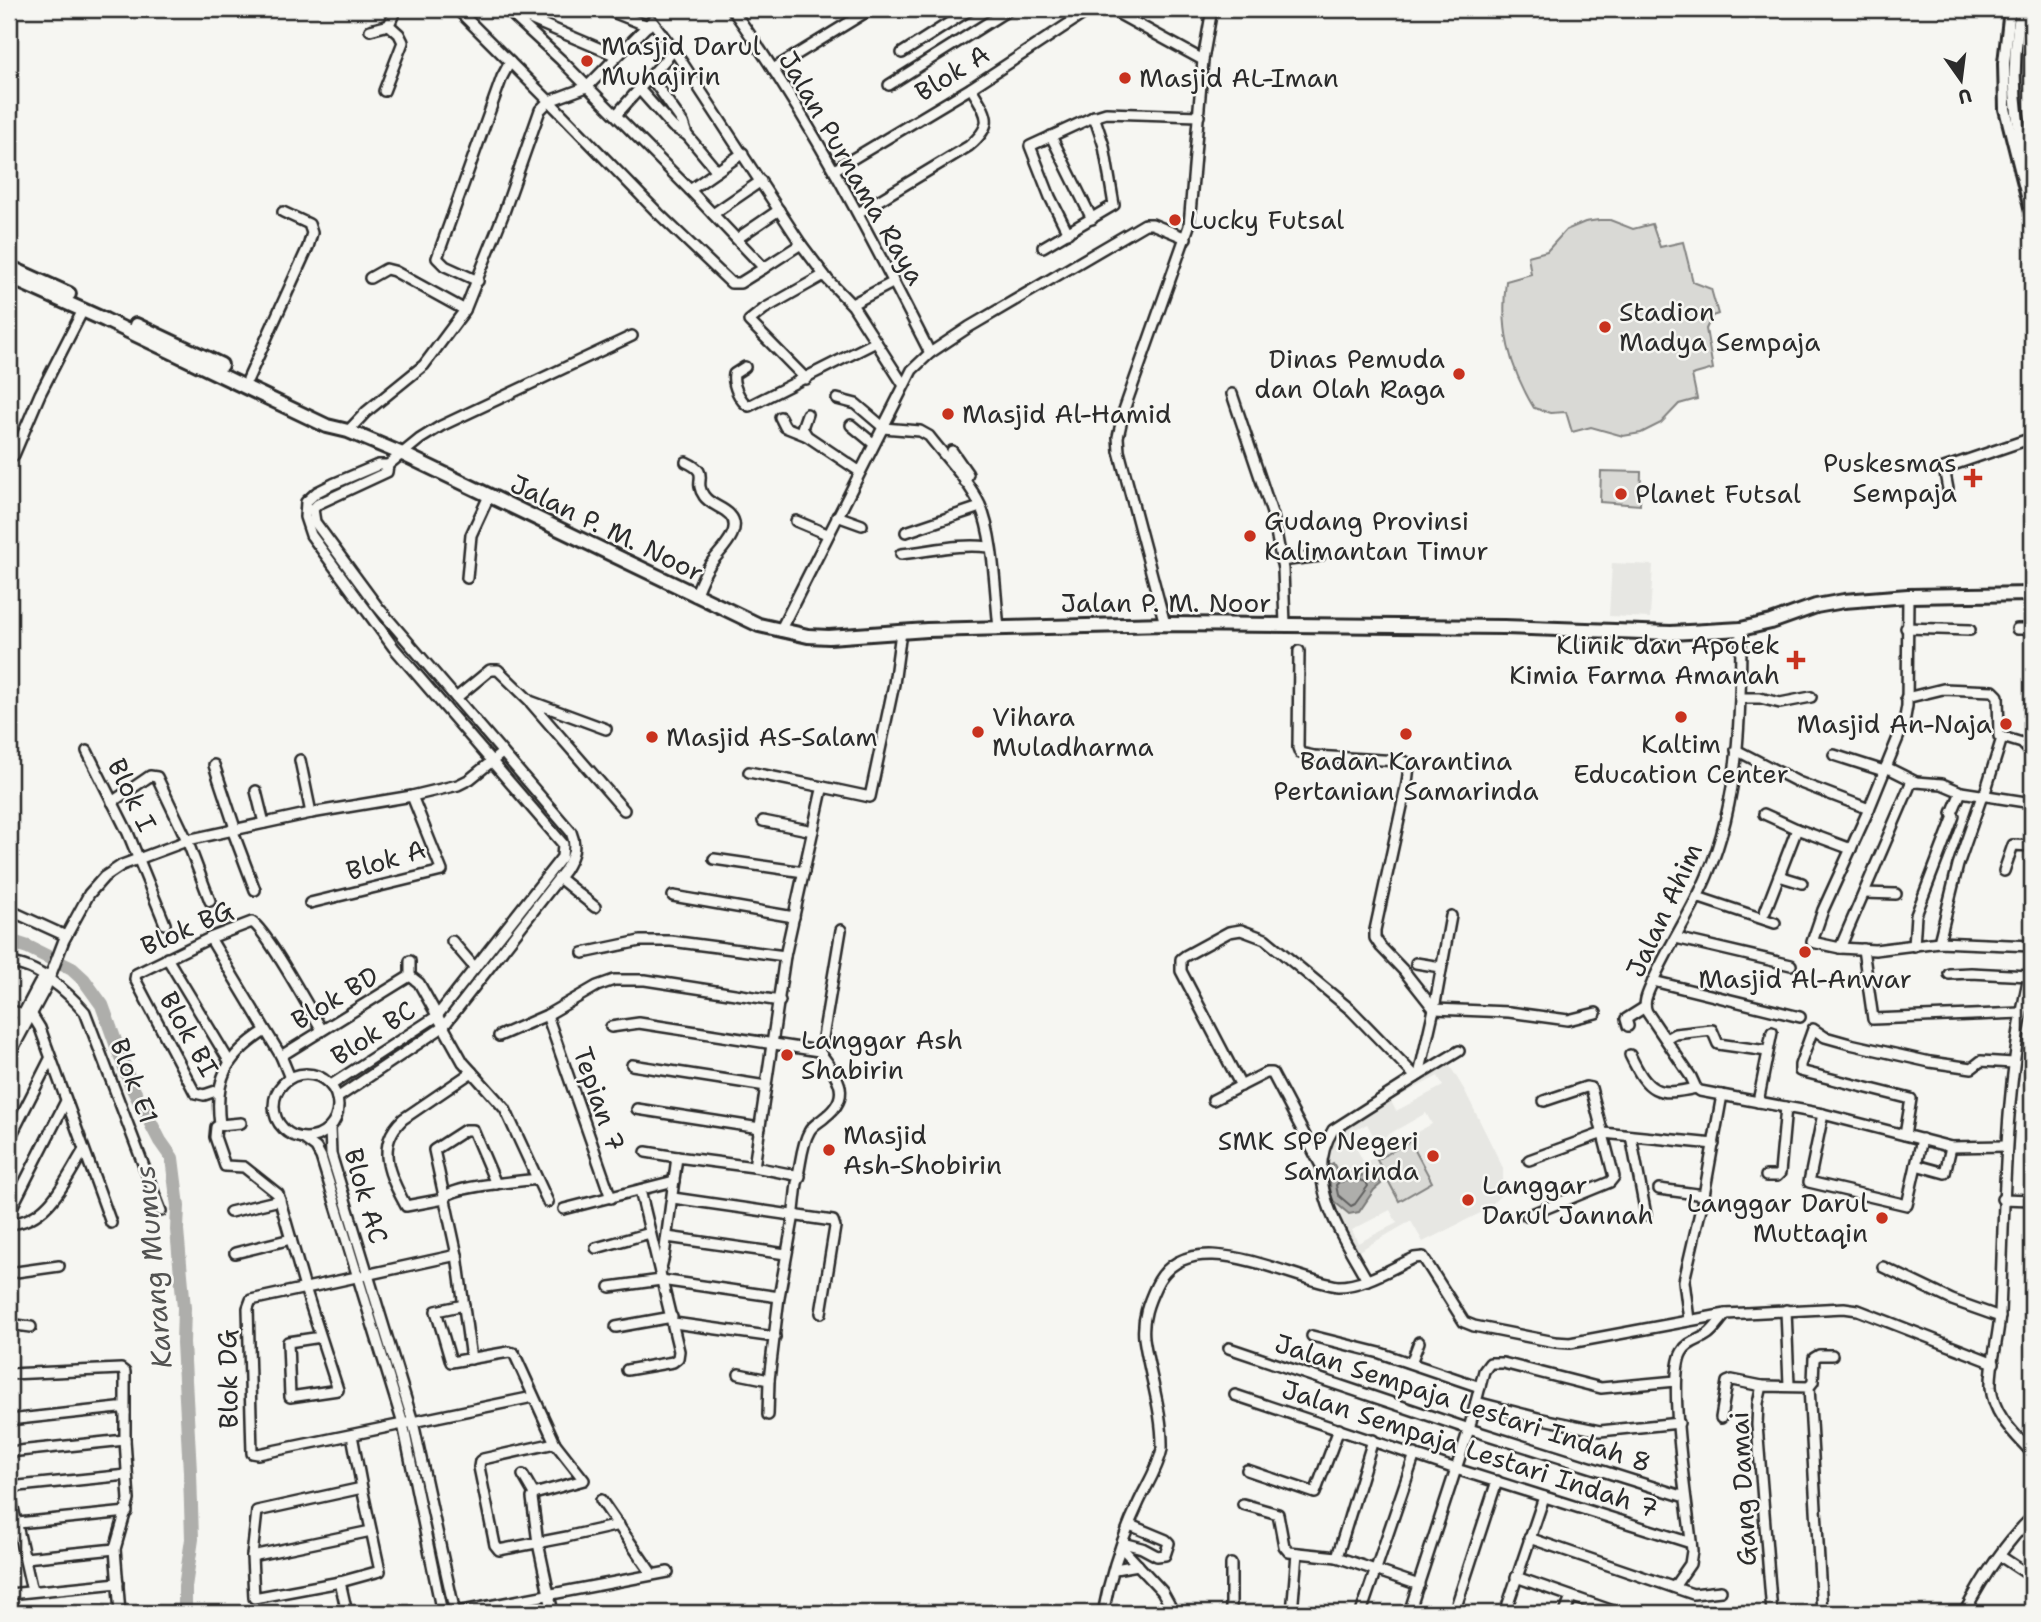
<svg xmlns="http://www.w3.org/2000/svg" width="2041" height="1622" viewBox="0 0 2041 1622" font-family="'Shantell Sans',sans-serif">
<rect width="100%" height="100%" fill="#f6f6f2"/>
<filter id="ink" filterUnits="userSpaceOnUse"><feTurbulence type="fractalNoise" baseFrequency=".0143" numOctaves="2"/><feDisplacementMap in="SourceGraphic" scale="14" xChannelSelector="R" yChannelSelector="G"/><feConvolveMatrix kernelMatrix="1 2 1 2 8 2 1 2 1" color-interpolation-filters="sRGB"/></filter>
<g filter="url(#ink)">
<!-- built -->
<g fill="#e7e7e3" fill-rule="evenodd">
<polygon points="1612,563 1653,565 1650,618 1609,616"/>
<path d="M 1447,1061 L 1465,1091 L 1503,1168 L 1503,1193 L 1486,1210 L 1423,1242 L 1411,1221 L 1357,1252 L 1328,1199 L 1325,1160 L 1333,1134 ZM 1438,1076 L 1443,1086 L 1396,1111 L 1391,1101 ZM 1426,1113 L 1432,1124 L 1389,1147 L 1384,1137 ZM 1367,1124 L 1383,1153 L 1364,1163 L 1349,1134 ZM 1390,1210 L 1397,1223 L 1358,1243 L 1352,1230 Z"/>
</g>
<!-- green -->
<g fill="#d9d9d5" stroke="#828280" stroke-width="2">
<path d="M 1599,220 L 1610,220 L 1633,229 L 1652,224 L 1660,247 L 1683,242 L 1693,282 L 1711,289 L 1718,314 L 1712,316 L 1706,329 L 1713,369 L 1692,375 L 1697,399 L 1679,404 L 1661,423 L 1641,433 L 1623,436 L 1591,427 L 1572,432 L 1566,412 L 1550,413 L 1534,408 C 1509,366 1500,330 1506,281 L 1531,274 L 1528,256 L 1547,251 L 1566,230 L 1585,222 Z"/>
<polygon points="1601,471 1641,472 1640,505 1600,502"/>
<polygon points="1410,1141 1432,1182 1399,1201 1377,1160"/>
</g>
<!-- water -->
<polygon fill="#aeaeab" stroke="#7a7a78" stroke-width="2" points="1333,1163 1339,1174 1344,1176 1358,1169 1361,1176 1374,1170 1381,1184 1374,1190 1359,1212 1349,1214 1331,1199 1329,1165"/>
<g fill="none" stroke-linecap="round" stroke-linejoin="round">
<!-- shore -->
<polygon stroke="#5f5f5e" stroke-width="2" points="1355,1179 1366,1182 1368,1186 1355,1204 1351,1206 1338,1195 1336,1185 1339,1182"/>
<!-- river -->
<polyline stroke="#aeaeab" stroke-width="14" points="9,941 28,947 72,969 84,980 102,1005 131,1085 160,1141 172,1158 178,1206 177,1230 184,1308 183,1343 190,1472 192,1539 185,1587 185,1613"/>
<defs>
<g id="minor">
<polyline points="506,9 561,60 690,190 764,268 801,244 828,280 853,306 903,384"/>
<polyline points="605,9 648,26"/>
<path d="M 732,9 C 809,116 870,235 930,353"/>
<polyline points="1110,9 1203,60"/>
<polyline points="516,13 617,56"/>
<polyline points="2017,29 2032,33"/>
<polyline points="370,30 389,25"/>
<polyline points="674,50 652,21 587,87 549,101 658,213 731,283 740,283 764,268"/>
<polyline points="902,53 971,9"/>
<polyline points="773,69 871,9"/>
<polyline points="650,76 683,123 687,135 717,171"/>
<polyline points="889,85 1010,9"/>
<polyline points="639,89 673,127 687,135"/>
<polyline points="384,91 403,42 399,34 389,25 396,9"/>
<polyline points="616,115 674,50 801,244"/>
<polyline points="1051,136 1092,219"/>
<polyline points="834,170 971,88 1091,9"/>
<polyline points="690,190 743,153"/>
<path d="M 858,213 L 969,146 C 996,123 987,115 971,88"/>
<polyline points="713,214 761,181"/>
<polyline points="1068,233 1050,197 1030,146 1093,117 1106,113 1199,116"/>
<polyline points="738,238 779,210"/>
<polyline points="1043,247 1114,205 1104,146 1094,116"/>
<polyline points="370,278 386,269 394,271 465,310"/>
<polyline points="478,281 445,266 437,258 502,77 510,62"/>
<polyline points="852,304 894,282"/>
<path d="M 745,367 L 734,374 C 732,384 740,402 749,406 L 876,342"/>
<polyline points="248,379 308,247 312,233 309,224 283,212"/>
<polyline points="806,379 749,321 764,309 824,275"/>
<polyline points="1232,394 1273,516 1283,569 1285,625"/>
<polyline points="837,399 856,404 883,427"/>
<polyline points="807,414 802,428 807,436 859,471"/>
<polyline points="780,417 785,427 805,435"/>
<polyline points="851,425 874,444"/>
<path d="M 883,428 L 920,431 L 929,436 C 946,458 968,480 980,505 C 994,536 995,593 999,628"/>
<polyline points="348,431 366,412 424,365 465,310 503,215 540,110 549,101 457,9"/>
<polyline points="952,451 968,474 965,482"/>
<polyline points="14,455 40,394 83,310"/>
<path d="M 686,462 C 712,474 692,479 704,496 C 710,505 723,507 730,515 C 745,531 717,553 709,566 C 703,575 699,586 695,596"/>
<polyline points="1948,489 1944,468 2032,438"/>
<polyline points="837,516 862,525"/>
<polyline points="796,521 827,534"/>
<polyline points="906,532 980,507"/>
<path d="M 901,554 C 931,551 959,543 989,547"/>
<polyline points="1281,561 1320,556"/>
<polyline points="467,578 471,535 489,496"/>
<polyline points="1908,596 1907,706 1904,723 1869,809 1823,910 1812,942 1840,948 1875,950 1939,942 2032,946"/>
<polyline points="1165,624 1119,451 1118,437 1124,410 1189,226 1203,60 1212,9"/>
<polyline points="1906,628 1970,630"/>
<path d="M 1741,629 C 1741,711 1740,799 1707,876 C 1692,912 1669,945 1653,981 C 1649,991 1642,1002 1647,1012 L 1691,1077 L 1696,1088 L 1700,1091 L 1823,1114 L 1951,1147 L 2006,1146"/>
<polyline points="2017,629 2032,629"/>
<polyline points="780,631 912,370 930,353 969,327 1145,224 1152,224 1186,238"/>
<polyline points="1299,651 1298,748 1300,753 1314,756 1399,761 1406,762 1409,766 1407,783 1375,930 1375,938 1381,947 1404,971 1434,1009 1509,1012 1568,1020 1596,1013"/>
<polyline points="456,698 490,670 498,670 530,701 606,729"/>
<polyline points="1741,698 1760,698 1780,703 1811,697"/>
<polyline points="1906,698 1943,689 1993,691 1998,696 1999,736 2022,743 2032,754"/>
<polyline points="531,703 624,810"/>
<polyline points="1736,750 1798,782 1869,809"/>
<polyline points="87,751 128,833 165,924"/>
<polyline points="1834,755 1884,771"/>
<polyline points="300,760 311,813"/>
<polyline points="214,765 235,828"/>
<polyline points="1886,767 1916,782 1942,784 1961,792 2032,803"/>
<polyline points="749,772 823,787"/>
<polyline points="256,791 264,823"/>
<polyline points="1984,796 2002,738"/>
<polyline points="112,802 150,776 157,777 187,840 210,901"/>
<polyline points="1764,814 1797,829 1851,849"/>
<polyline points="763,821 813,831"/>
<polyline points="232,829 255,890"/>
<polyline points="714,859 804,872"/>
<polyline points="2004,871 2013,845 2032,846"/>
<polyline points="1779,876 1802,883"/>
<polyline points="559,878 595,907"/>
<polyline points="1864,893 1896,894"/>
<polyline points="673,896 794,917"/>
<polyline points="1697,897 1775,923"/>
<polyline points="310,903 442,871 412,796"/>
<polyline points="9,910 66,936"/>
<polyline points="1765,912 1797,829"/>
<polyline points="210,938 281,1056 290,1078"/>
<polyline points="1676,938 1791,965"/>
<polyline points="452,941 475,968"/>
<polyline points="1939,942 1958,865 1982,796"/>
<polyline points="1914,946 1916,915 1954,816 1952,813 1961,792"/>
<polyline points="1840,948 1911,783 1916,782"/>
<polyline points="1863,949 1873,1019 2021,1013"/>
<polyline points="583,953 640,941 671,941 785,956"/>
<polyline points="167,958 229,1061"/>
<polyline points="410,961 410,976"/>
<path d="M 9,963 C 37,965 67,991 85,1012 L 161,1211"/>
<polyline points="1416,963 1441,967"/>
<path d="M 2032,963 C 2004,1081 2005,1193 2000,1313 C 1999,1337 1990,1363 1991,1387 C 1993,1415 2015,1434 2032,1453"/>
<polyline points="1949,974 1971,973 2029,976"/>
<polyline points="410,976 419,983 463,1062 505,1109 548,1202"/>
<polyline points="1653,981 1800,1017"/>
<polyline points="9,1011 32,1015 40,1028 111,1223"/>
<polyline points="547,1015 611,1198"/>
<polyline points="1628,1026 1626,1019 1645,1007"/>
<polyline points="611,1027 639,1023 819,1051 822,1043 841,930"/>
<polyline points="499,1036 547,1015 597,986 614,980 645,980 780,1001"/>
<polyline points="1666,1039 1675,1034 1712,1030 1718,1044 1767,1051"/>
<polyline points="9,1041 39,984 48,974"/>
<path d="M 1630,1055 C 1648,1092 1656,1097 1696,1088"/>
<polyline points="9,1056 46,987 64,940 89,894 104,877 122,865 192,839 311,813 412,796 458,785 470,779 502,753"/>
<polyline points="281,1056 410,976"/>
<polyline points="632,1065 766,1086"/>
<circle cx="306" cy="1106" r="32"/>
<polyline points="1419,1075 1434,1009 1451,916"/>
<polyline points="331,1085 437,1016 562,857 563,844 394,648 311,535 305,517 306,502 317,492 333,484 378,465 388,465 420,439 441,426 632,336"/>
<polyline points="1241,1086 1181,971 1181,959 1185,956 1229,932 1241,930 1265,939 1351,1010 1416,1077 1459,1051"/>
<path d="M 219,1090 L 204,1095 L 195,1093 L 135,979 L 136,974 L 210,938 L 252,922 C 267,931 310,1010 322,1030"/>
<path d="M 337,1098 L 443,1027 L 565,870 C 573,857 577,846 571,832 L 377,606 L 315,522 L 313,509 L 318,504 L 387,472 L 388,465"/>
<polyline points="1213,1100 1266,1073 1272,1073 1320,1164"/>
<polyline points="1758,1102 1772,1032"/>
<polyline points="637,1109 760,1128"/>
<polyline points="1823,1114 1809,1182 1907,1205 1922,1139"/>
<polyline points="220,1125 216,1127 215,1137 225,1166 244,1167 278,1194 305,1288 338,1390 290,1397 288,1342 321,1337"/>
<path d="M 220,1125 C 214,1079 226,1056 265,1031"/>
<polyline points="220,1125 241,1123"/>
<polyline points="330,1128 331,1154 413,1422 455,1613"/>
<polyline points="1905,1135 1911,1099 1800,1071 1800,1065 1813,1029 1825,1037 1850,1044 1930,1062 1972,1068 1981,1061 2013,1063"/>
<polyline points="1631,1136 1646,1215"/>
<polyline points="304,1139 316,1148 321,1157 403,1424 442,1613"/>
<polyline points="9,1140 50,1059"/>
<polyline points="646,1152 677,1157"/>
<polyline points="1529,1160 1603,1133 1714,1144"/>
<polyline points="1916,1165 1945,1173 1951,1147"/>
<path d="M 798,1175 C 801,1162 802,1144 809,1132 C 812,1125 820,1122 825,1117 C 855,1094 835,1074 819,1051"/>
<polyline points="1766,1176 1777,1176 1780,1173 1786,1107"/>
<polyline points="1659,1189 1704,1195"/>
<path d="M 446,1196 C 460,1185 517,1182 537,1179"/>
<polyline points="673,1198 833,1221 835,1227 821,1313"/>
<path d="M 444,1199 L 406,1206 C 390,1177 374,1146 403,1119 L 472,1072"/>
<polyline points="2002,1199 2032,1200"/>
<polyline points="564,1209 674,1181"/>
<polyline points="230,1212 280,1200"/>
<polyline points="9,1213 66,1101"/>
<polyline points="1527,1216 1610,1182 1614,1177 1591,1088 1586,1087 1544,1101"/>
<path d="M 9,1224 C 50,1221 65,1180 84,1150"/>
<polyline points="667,1237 786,1254"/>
<polyline points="596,1248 650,1233"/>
<polyline points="235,1253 291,1239"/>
<polyline points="457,1255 251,1300 248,1308 252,1453 258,1454 533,1397"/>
<polyline points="1883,1267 1952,1300 2000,1317"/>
<polyline points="660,1272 664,1256 677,1157 754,1167 785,956 821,794 823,787 870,797 894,684 901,632"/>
<polyline points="9,1273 59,1266"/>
<path d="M 1367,1280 C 1343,1236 1301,1180 1333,1130 L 1416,1077"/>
<polyline points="610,1287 661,1280 779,1297"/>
<polyline points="464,1305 436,1311 451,1362 509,1352 514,1353 555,1443 584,1480 534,1494"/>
<polyline points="1786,1310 1789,1385"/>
<polyline points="1689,1320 1684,1281 1704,1195 1722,1095"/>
<polyline points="674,1323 775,1337"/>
<polyline points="9,1324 31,1327"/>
<polyline points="616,1327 672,1317"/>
<polyline points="1312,1336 1380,1353 1480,1387"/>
<polyline points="1229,1348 1469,1429 1685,1497"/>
<polyline points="471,1359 457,1255 434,1150 465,1130 473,1130 496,1184"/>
<polyline points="1411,1363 1419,1342"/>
<polyline points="627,1370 673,1362 678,1358 679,1351 640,1190"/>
<polyline points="9,1374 121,1369 125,1372 125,1440 129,1500 115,1549 120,1613"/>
<polyline points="739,1374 769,1380 779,1297 793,1220 797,1183 800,1176 754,1167"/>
<polyline points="1809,1387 1813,1382 1814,1358 1819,1355 1832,1355"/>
<polyline points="1235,1395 1456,1469 1691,1543"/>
<polyline points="1476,1402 1538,1418 1600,1431 1679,1423"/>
<polyline points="768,1415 769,1380"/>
<polyline points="1721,1418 1727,1382 1732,1380 1762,1386"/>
<polyline points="9,1420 118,1408 123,1408 125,1413"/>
<polyline points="352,1435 362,1488 257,1511 252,1556 254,1598 340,1582 380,1571 362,1488"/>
<polyline points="555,1443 483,1459 480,1461 479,1467 495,1545 499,1550 567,1537"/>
<polyline points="9,1452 125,1440"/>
<polyline points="1247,1470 1315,1493 1339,1429"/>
<polyline points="523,1475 534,1494"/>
<polyline points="9,1487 127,1475"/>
<polyline points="9,1490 32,1591"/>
<polyline points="534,1494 532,1498 538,1543 553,1613"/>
<polyline points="601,1500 652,1574"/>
<polyline points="1243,1504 1278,1514 1284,1546 1289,1552 1337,1557 1419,1585"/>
<polyline points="18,1523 127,1512"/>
<polyline points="570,1536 619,1525"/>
<polyline points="1529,1538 1693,1594 1721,1591"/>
<polyline points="1123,1543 1142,1548 1157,1556 1165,1555 1169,1543 1166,1540 1130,1525"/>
<polyline points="1121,1547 1162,1591 1174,1613"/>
<polyline points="252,1556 371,1531"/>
<polyline points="2000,1556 2029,1575"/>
<polyline points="1337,1557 1373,1440"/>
<polyline points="25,1558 115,1549"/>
<polyline points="1231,1564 1231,1613"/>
<polyline points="1115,1569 1138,1565"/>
<polyline points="1516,1577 1619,1613"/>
<polyline points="340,1582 347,1613"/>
<path d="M 1674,1587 L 1690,1564 L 1692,1551 C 1689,1513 1666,1379 1682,1352 C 1688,1341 1699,1341 1708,1334 C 1715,1329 1720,1320 1726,1314"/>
<polyline points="9,1594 118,1583"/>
<polyline points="389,1610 389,1613"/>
<polyline points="452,1613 668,1572"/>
<path d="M 1103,1613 C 1110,1576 1122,1538 1138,1504 C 1146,1486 1158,1469 1162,1449 C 1163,1412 1149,1374 1144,1338 C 1142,1319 1148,1303 1156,1286 C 1187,1220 1288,1279 1338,1286 C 1364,1286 1390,1269 1414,1258 L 1423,1257 L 1464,1322 L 1474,1326 L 1555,1342 L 1570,1343 L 1726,1314 L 1844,1308 L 1858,1310 L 1994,1363"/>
<polyline points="1292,1613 1297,1553"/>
<polyline points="1361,1613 1415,1454"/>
<polyline points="1409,1613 1469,1429 1484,1371 1490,1363 1503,1363 1601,1388 1676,1381"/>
<polyline points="1454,1613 1497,1481"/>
<polyline points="1505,1613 1544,1497"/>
<polyline points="1565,1613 1571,1597"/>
<polyline points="1772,1613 1757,1425 1758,1403 1762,1386 1809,1387 1822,1613"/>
<path d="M 1964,1613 C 1982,1579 2004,1544 2032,1517"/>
</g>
<g id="major">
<polyline points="2010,9 2004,63 2005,109 2032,216"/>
<path d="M 2021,9 C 2010,72 2013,118 2032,179"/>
</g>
<g id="highway">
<polyline points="9,267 69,294"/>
<polyline points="9,277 105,320 327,426 348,431 407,456 759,625 808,636 829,637 927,630 1165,624 1504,627 1671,633 1741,629 1771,622 1816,606 1844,601 1908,596 2032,594"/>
<polyline points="136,325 221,365"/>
</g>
</defs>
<!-- minor casing -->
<use href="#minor" stroke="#2b2b2b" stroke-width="14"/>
<!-- major casing -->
<use href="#major" stroke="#2b2b2b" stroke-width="16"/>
<!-- highway casing -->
<use href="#highway" stroke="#2b2b2b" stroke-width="18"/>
<!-- minor -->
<use href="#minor" stroke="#f6f6f2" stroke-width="9"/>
<!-- major -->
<use href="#major" stroke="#f6f6f2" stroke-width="10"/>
<!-- highway -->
<use href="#highway" stroke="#f6f6f2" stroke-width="12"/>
</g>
</g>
<!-- markers -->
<g fill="#c8321e" stroke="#f6f6f2" stroke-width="2.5">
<circle cx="587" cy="61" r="7"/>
<circle cx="1125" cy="78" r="7"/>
<circle cx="1175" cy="220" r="7"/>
<circle cx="1605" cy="327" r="7"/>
<circle cx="1459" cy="374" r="7"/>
<circle cx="948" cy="414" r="7"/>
<path d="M1969.5 467.5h7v7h7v7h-7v7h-7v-7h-7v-7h7z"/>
<circle cx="1621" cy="494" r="7"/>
<circle cx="1250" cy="536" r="7"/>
<path d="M1792.5 649.5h7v7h7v7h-7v7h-7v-7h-7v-7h7z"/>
<circle cx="1681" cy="717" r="7"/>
<circle cx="2006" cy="724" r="7"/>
<circle cx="978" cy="732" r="7"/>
<circle cx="1406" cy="734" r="7"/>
<circle cx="652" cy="737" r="7"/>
<circle cx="1805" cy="952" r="7"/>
<circle cx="787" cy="1055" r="7"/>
<circle cx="829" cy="1150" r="7"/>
<circle cx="1433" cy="1156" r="7"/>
<circle cx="1468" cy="1200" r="7"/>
<circle cx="1882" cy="1218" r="7"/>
</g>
<g text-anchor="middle" stroke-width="5" stroke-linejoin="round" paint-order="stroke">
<!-- poi labels -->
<g font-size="26" fill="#2b2b2b" stroke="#f6f6f2" text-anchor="start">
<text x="601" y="55">Masjid Darul<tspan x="601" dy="30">Muhajirin</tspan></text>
<text x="1139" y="87">Masjid AL-Iman</text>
<text x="1189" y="229">Lucky Futsal</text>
<text x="1619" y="321">Stadion<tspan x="1619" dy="30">Madya Sempaja</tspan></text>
<text x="1445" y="368" text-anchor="end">Dinas Pemuda<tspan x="1445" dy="30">dan Olah Raga</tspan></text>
<text x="962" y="423">Masjid Al-Hamid</text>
<text x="1957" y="472" text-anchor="end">Puskesmas<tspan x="1957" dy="30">Sempaja</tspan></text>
<text x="1635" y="503">Planet Futsal</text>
<text x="1264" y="530">Gudang Provinsi<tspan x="1264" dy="30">Kalimantan Timur</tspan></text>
<text x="1780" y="654" text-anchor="end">Klinik dan Apotek<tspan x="1780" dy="30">Kimia Farma Amanah</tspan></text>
<text x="992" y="726">Vihara<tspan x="992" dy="30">Muladharma</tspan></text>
<text x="1992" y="733" text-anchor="end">Masjid An-Naja</text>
<text x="666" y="746">Masjid AS-Salam</text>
<text x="1681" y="753" text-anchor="middle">Kaltim<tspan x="1681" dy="30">Education Center</tspan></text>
<text x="1406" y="770" text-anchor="middle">Badan Karantina<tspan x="1406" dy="30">Pertanian Samarinda</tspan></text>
<text x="1805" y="988" text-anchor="middle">Masjid Al-Anwar</text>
<text x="801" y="1049">Langgar Ash<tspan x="801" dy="30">Shabirin</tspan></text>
<text x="843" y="1144">Masjid<tspan x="843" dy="30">Ash-Shobirin</tspan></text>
<text x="1419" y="1150" text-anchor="end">SMK SPP Negeri<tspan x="1419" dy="30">Samarinda</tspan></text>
<text x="1482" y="1194">Langgar<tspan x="1482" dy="30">Darul Jannah</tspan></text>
<text x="1868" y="1212" text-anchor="end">Langgar Darul<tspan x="1868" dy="30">Muttaqin</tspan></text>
</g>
<!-- street labels -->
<g font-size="26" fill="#2b2b2b" stroke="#f6f6f2">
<text transform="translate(952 73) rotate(-32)" y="9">Blok A</text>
<text transform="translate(852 168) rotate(60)" y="9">Jalan Purnama Raya</text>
<text transform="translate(607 528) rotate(26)" y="9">Jalan P. M. Noor</text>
<text x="1166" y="612">Jalan P. M. Noor</text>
<text transform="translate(132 795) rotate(64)" y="9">Blok I</text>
<text transform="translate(386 860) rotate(-17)" y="9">Blok A</text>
<text transform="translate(1664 910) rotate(-65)" y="9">Jalan Ahim</text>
<text transform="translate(187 928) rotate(-24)" y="9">Blok BG</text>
<text transform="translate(335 998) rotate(-31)" y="9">Blok BD</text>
<text transform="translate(373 1033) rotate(-33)" y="9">Blok BC</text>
<text transform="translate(189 1034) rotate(61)" y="9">Blok BI</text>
<text transform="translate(134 1081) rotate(69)" y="9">Blok E1</text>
<text transform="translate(599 1099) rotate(71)" y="9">Tepian 7</text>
<text transform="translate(366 1196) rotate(74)" y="9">Blok AC</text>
<text transform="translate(228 1379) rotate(-91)" y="9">Blok DG</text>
<text transform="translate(1463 1403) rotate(18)" y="9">Jalan Sempaja Lestari Indah 8</text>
<text transform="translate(1470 1449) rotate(18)" y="9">Jalan Sempaja Lestari Indah 7</text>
<text transform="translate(1743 1489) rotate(-93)" y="9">Gang Damai</text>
</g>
<!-- water labels -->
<g font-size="28" font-style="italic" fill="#525251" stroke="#f6f6f2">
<text transform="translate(153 1267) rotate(-95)" y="10">Karang Mumus</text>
</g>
</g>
<!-- margin -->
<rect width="2041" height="1622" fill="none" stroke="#f6f6f2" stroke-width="35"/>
<rect x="18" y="18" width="2006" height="1587" fill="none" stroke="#2b2b2b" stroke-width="2.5" filter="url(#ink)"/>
<!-- north arrow -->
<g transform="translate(1961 80) rotate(166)" stroke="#f6f6f2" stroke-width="5" paint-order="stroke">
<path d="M0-5L12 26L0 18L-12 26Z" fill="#2b2b2b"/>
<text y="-10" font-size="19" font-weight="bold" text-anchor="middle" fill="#2b2b2b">U</text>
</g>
</svg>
